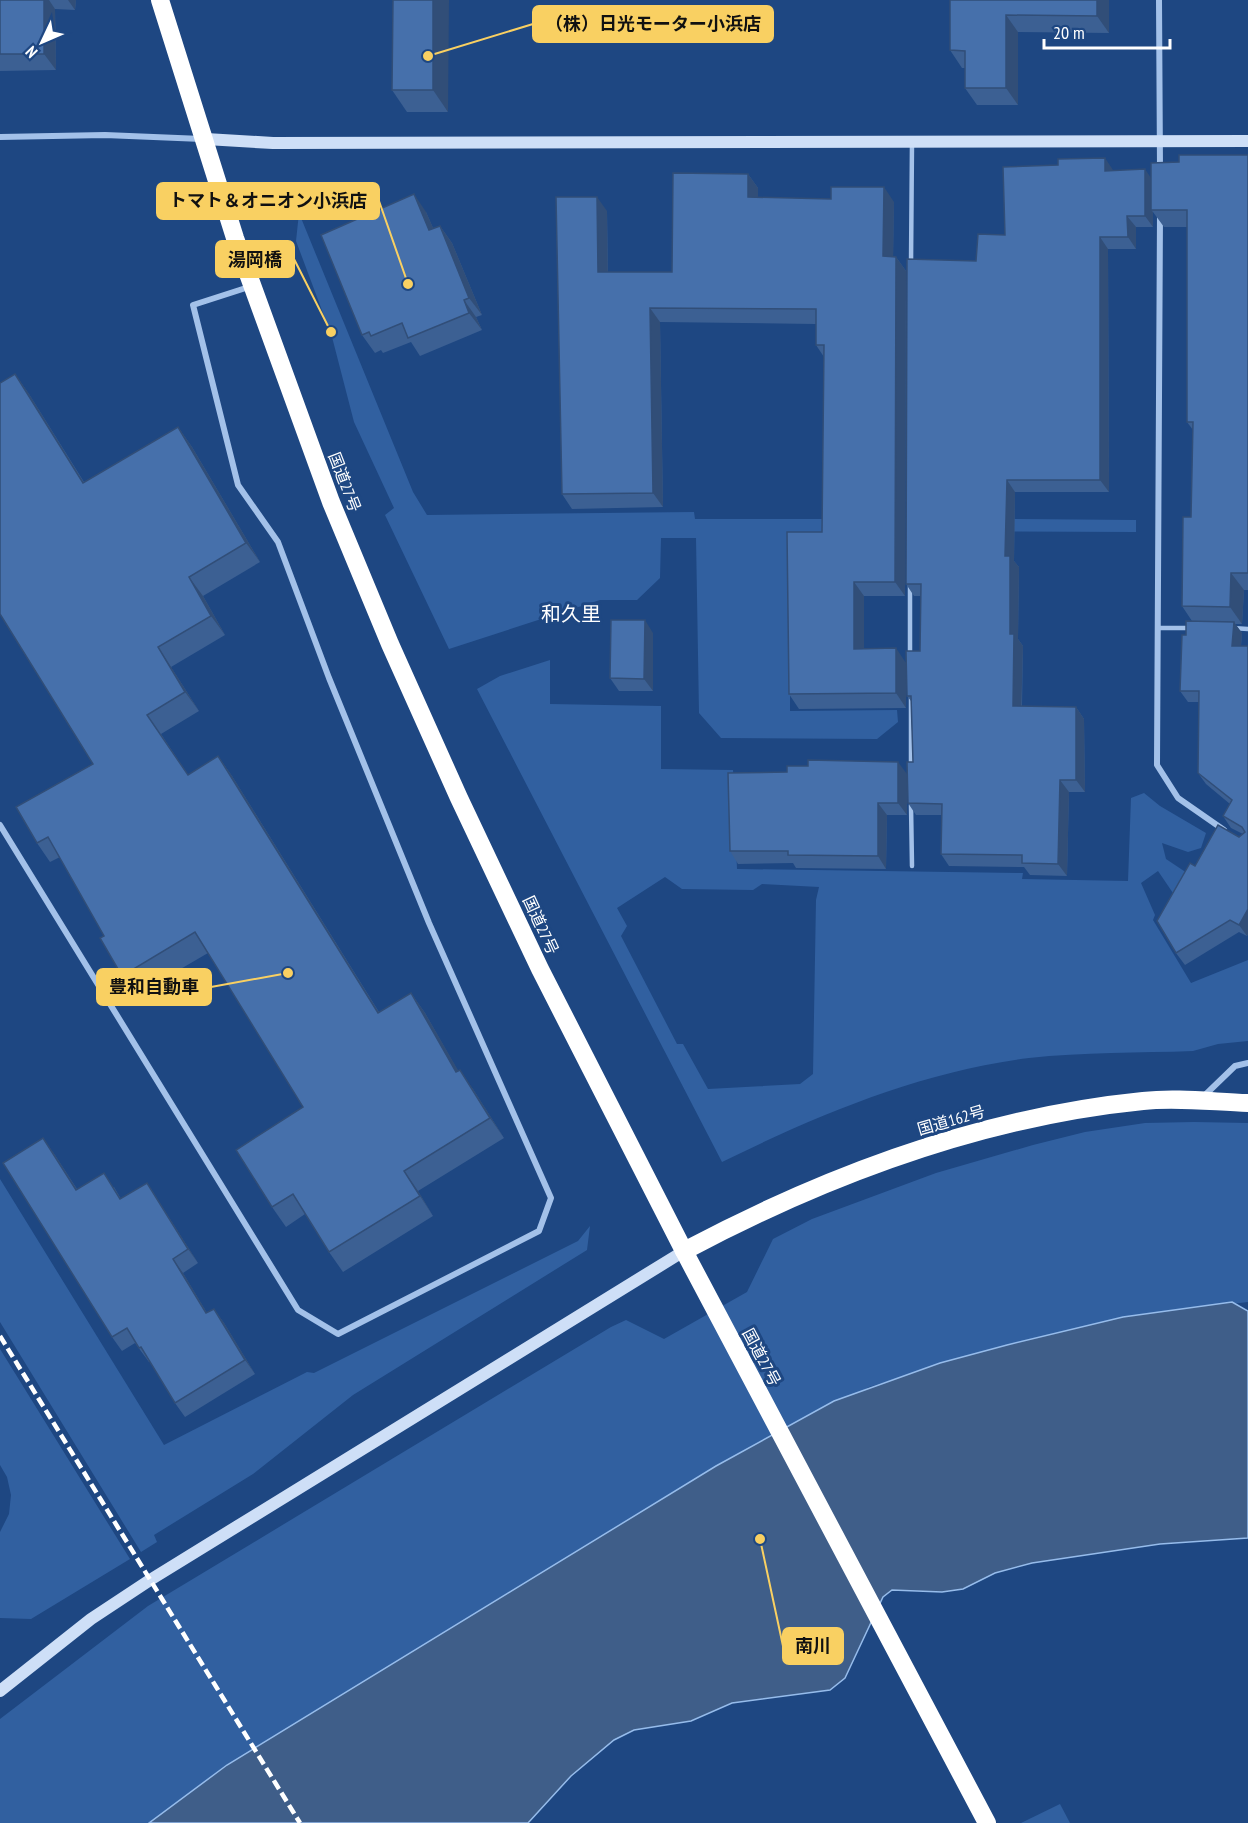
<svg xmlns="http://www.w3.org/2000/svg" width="1248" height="1823" viewBox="0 0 1248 1823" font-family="'PT Sans Narrow','Noto Sans JP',sans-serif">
<rect width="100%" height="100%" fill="#1e4782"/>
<!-- green -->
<g fill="#3160a0" fill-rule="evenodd">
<polygon points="299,213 413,492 427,515 694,512 695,519 894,519 894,536 790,536 790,711 897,710 898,722 877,739 721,738 699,713 696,538 661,538 660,578 637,600 600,600 449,649 385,515 394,508 354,422 332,337 296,241"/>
<polygon points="921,518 1136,520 1136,532 920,531"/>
<path d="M 550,660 L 550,704 L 661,706 L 661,769 L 733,770 L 737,869 L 1023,873 L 1022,879 L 1128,881 L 1131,798 L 1144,793 L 1160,806 L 1206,833 L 1201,848 L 1188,852 L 1162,843 L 1166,859 L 1193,877 L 1175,896 L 1158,871 L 1141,883 L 1155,915 L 1153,920 L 1191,983 L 1248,960 L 1248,1041 L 1218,1044 L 1193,1051 C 1139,1053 1083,1052 1029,1058 C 920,1072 820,1114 722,1162 L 477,689 L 500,676 ZM 665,877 L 682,889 L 753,890 L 762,884 L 819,887 L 816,900 L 813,1074 L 800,1084 L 708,1089 L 683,1044 L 677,1044 L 621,936 L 627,926 L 617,908 Z"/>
<polygon points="1194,1122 1248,1123 1248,1302 1124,1317 1007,1345 869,1387 227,1765 149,1823 0,1823 0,1719 148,1606 611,1327 626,1320 664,1339 747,1292 773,1239 812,1219 936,1173 1033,1145 1085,1132 1145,1123"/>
<polygon points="0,1179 164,1445 307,1372 314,1373 578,1241 590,1226 587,1250 353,1395 253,1474 154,1535 157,1542 141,1552 0,1322"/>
<polygon points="0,1349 130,1559 31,1619 0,1618 0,1532 9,1514 11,1495 7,1477 0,1465"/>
<polygon points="1060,1804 1070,1823 1021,1823"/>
</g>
<!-- water -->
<polygon fill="#3f5e89" stroke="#96bceb" stroke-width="1.5" points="1232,1302 1248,1311 1248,1538 1160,1544 1032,1563 995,1573 963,1589 942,1592 892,1590 883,1597 845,1678 830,1690 732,1703 691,1721 634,1730 614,1740 571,1776 528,1823 149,1823 227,1765 716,1466 834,1401 940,1363 1007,1345 1123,1317"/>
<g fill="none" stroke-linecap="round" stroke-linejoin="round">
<!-- lane -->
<g stroke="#a3c1e9" stroke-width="4.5">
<polyline points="911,265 912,142"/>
<polyline points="910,586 910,655"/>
<polyline points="1158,628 1191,628"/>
<polyline points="1232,628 1248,629"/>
<polyline points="911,697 911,766"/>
<polyline points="911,805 912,866"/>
</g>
<!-- street -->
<g stroke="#a3c1e9" stroke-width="6">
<polyline points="1159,0 1160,170"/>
<polyline points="0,137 105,135 202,139"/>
<polyline points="1160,214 1157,765 1178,798 1224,830"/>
<polyline points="0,825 298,1310 338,1334 539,1231 551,1198 429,923 329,678 278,542 238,485 193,305 252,286"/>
<polyline points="1204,1096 1235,1066 1248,1063"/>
</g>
<!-- secondary -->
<g stroke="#cedff7" stroke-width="12">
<polyline points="206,139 273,143 1248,141"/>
<polyline points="0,1691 91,1619 150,1580 684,1251"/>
</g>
<!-- highway -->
<g stroke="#fff" stroke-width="18">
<polyline points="160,0 235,238 331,502 390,644 459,798 540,969 684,1251 987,1823"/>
<path d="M 684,1251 C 825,1176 982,1117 1143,1101 C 1177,1097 1214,1102 1248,1103"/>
</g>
<!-- rail -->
<polyline stroke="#fff" stroke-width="4.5" stroke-dasharray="10 4.5" stroke-linecap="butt" points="0,1336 300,1823"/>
</g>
<!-- wall -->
<g fill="#3c6093">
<polygon points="0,0 76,0 75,10 55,9 56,70 0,71"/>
<polygon points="393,0 448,112 407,112 392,90"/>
<polygon points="950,0 1109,0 1109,33 1018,32 1018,105 977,105 965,88 965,68 962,68 950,50"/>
<polygon points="1248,155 1248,590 1244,590 1242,624 1235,624 1242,633 1241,646 1248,646 1248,934 1247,936 1239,932 1185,965 1176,953 1195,866 1243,834 1231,828 1223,816 1230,804 1206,784 1198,773 1199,702 1188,702 1180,691 1186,635 1192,621 1182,606 1191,517 1193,430 1187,422 1187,227 1164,227 1153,212 1153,227 1136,227 1136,249 1108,249 1109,492 1015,492 1014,561 1019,567 1018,639 1023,646 1022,706 1076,707 1084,719 1085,792 1069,792 1067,876 1030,875 1024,867 949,866 941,854 942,815 916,815 908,803 913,762 911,701 907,696 920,651 921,596 914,596 906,584 976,261 1005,235 1113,170 1151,179 1179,162"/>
<polygon points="748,174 758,188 758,198 894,202 893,256 896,257 906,271 905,596 864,596 864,649 906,663 906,708 799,709 789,694 822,532 824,357 816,345 816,324 660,322 663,507 572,509 562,494 607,211 608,272 672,272"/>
<polygon points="426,212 433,228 440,226 452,243 482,315 476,317 482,330 420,356 411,342 383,353 381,350 375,353 362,335"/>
<polygon points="15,374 29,394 84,482 178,427 192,447 260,562 203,596 225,635 171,667 199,711 161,734 188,775 218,756 232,776 379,1012 411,993 425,1013 458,1071 473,1089 504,1138 418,1191 433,1216 343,1272 329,1252 305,1214 286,1227 272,1207 303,1107 208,953 136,995 122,976 104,936 60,857 50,862 37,843 93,764"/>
<polygon points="653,633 653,691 619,691 610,678"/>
<polygon points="787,772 907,774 907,815 887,815 886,869 796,868 793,863 738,864 730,851"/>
<polygon points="53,1152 77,1189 114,1187 121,1199 147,1183 198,1263 183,1273 207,1313 214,1309 224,1323 255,1374 185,1417 175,1403 150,1361 149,1362 135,1343 122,1351 112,1337"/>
</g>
<!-- shaded-wall -->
<g fill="#314e78">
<polygon points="44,0 49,0 55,9 56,70 44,54"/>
<polygon points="68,0 76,0 75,10"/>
<polygon points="433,0 449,0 448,112 433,90"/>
<polygon points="1097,0 1109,0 1109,33 1097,16"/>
<polygon points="1006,15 1018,32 1018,105 1006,88"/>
<polygon points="1105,158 1113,170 1113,183 1105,171"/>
<polygon points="1145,169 1153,181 1151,210 1153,212 1153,227 1145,216"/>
<polygon points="748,174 758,188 758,212 748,197"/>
<polygon points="884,187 894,202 893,271 883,256"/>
<polygon points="414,194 426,212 442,248 429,230"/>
<polygon points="597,197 607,211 608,286 598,272"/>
<polygon points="1127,216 1136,227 1136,249 1128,237"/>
<polygon points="440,226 452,243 482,315 469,298"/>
<polygon points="1100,237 1108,249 1109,492 1100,480"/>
<polygon points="896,257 906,271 905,596 895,582"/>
<polygon points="464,300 476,317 482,330 469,313"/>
<polygon points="650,308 660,322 663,507 653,493"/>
<polygon points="15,374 29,394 96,503 83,483"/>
<polygon points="178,427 192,447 260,562 246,543"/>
<polygon points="1007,480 1015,492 1014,561 1019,567 1018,639 1023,646 1021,718 1013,706 1005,556"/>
<polygon points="1231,573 1244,590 1242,624 1230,607"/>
<polygon points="189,577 203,596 225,635 211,616"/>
<polygon points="854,582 864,596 864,663 854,649"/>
<polygon points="645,620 653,633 653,691 644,679"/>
<polygon points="1234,622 1242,633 1240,658 1232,646"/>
<polygon points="158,647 171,667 199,711 185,692"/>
<polygon points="896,648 906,663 906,708 896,693"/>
<polygon points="1076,707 1084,719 1085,792 1076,780"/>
<polygon points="218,756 232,776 391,1032 378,1013"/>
<polygon points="898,762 907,774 907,815 898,803"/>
<polygon points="1060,780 1069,792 1067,876 1058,864"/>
<polygon points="878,803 887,815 886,869 878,856"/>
<polygon points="1248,909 1248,934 1247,936 1239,925"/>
<polygon points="411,993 425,1013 470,1091 456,1072"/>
<polygon points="460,1070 473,1089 504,1138 490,1118"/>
<polygon points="43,1138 53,1152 86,1204 76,1190"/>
<polygon points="404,1171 418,1191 433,1216 420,1196"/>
<polygon points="147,1183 156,1197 198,1263 188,1249"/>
<polygon points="173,1259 183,1273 216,1328 206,1313"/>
<polygon points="214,1309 224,1323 255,1374 245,1360"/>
</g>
<!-- building -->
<g fill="#4670ab" stroke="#314e78" stroke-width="1.5">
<rect x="0" y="0" width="44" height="54"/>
<polygon points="393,0 433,0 433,90 392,90"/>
<polygon points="950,0 1097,0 1097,16 1006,15 1006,88 965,88 965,51 950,50"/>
<polygon points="1179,155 1248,155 1248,573 1231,573 1230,607 1182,606 1183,517 1191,517 1193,422 1187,422 1187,210 1151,210 1151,163 1179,162"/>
<polygon points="1105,158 1105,171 1145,169 1145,216 1127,216 1128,237 1100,237 1100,480 1007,480 1005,556 1010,556 1010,634 1014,634 1013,706 1076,707 1076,780 1060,780 1058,864 1022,863 1022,855 941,854 942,804 908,803 907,762 913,762 911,696 907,696 906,651 920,651 921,584 906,584 907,259 976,261 978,234 1005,235 1003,167 1058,165 1058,159"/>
<polygon points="673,173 748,174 748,197 831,199 831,187 884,187 883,256 896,257 895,582 854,582 854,649 896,648 896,693 789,694 787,532 822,532 824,345 816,345 816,309 650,308 653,493 562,494 556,197 597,197 598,272 672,272"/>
<polygon points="414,194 429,230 440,226 469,298 464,300 469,313 408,338 402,323 371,336 369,332 362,335 321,235"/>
<polygon points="15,374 83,483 178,427 246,543 189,577 211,616 158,647 185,692 147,715 188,775 218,756 378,1013 411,993 456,1072 460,1070 490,1118 404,1171 420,1196 329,1252 293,1194 272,1207 236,1150 303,1107 195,932 122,976 100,938 104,936 48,837 37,843 16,807 93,764 0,614 0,383"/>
<polygon points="611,620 645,620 644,679 610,678"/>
<polygon points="1186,621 1234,622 1232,646 1248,646 1248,909 1239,925 1230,920 1176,953 1157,921 1190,863 1195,866 1218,825 1239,837 1245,832 1242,827 1223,816 1232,800 1198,773 1199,691 1180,691 1182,635 1186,635"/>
<polygon points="808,760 898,762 898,803 878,803 878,856 788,855 788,851 730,851 728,773 787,772 787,766 808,766"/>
<polygon points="43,1138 76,1190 104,1173 120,1199 147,1183 188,1249 173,1259 206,1313 214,1309 245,1360 175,1403 141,1347 139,1348 127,1328 112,1337 3,1163"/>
</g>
<g text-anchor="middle" stroke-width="6" stroke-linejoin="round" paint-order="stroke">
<!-- street labels -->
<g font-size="16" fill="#fff" stroke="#1e4782">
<text transform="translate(345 482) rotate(69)" y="6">国道27号</text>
<text transform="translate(541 925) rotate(65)" y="6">国道27号</text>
<text transform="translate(951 1120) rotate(-16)" y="6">国道162号</text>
<text transform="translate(762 1357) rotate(62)" y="6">国道27号</text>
</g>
<!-- quarter labels -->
<g font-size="20" fill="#fff" stroke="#1e4782">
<text x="571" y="621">和久里</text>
</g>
</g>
<!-- callouts -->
<path fill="none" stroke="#f9d062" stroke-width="2" d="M428 56L533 24M408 284L379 201M331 332L294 259M288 973L211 987M760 1539L783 1646"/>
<g fill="#f9d062" stroke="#1e4782" stroke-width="2">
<circle cx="428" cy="56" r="6"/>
<circle cx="408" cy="284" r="6"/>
<circle cx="331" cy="332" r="6"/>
<circle cx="288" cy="973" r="6"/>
<circle cx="760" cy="1539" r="6"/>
</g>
<g fill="#f9d062" stroke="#f9d062" stroke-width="2">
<rect x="533" y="6" width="240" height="36" rx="6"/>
<rect x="157" y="183" width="222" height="36" rx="6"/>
<rect x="216" y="241" width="78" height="36" rx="6"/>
<rect x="97" y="969" width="114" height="36" rx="6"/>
<rect x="783" y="1628" width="60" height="36" rx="6"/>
</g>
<g font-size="18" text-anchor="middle" font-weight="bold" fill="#111">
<text x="653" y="30">（株）日光モーター小浜店</text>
<text x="268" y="207">トマト＆オニオン小浜店</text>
<text x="255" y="266">湯岡橋</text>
<text x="154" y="993">豊和自動車</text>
<text x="813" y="1652">南川</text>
</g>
<!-- north arrow -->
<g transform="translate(42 42) rotate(226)" stroke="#1e4782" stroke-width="4.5" paint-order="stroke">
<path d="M0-4.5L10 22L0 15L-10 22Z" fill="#ffffff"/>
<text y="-9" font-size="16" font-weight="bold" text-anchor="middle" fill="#ffffff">N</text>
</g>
<!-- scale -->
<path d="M1044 39v9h126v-9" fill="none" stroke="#ffffff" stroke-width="3"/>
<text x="1053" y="39" font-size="18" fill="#ffffff" stroke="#1e4782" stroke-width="4.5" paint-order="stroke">20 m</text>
</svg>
